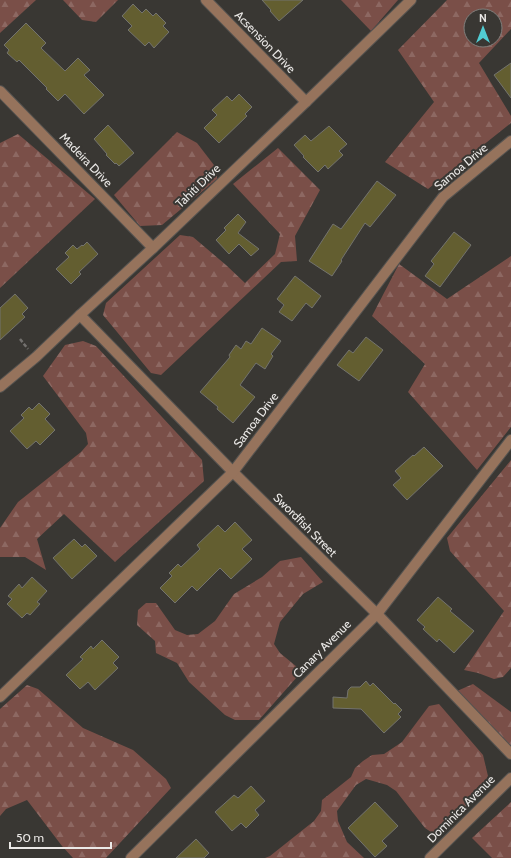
<svg xmlns="http://www.w3.org/2000/svg" width="511" height="858" viewBox="0 0 511 858" font-family="Cabin,sans-serif">
<defs>
<pattern id="forest-firs" width="22" height="20" patternUnits="userSpaceOnUse"><rect width="22" height="20" fill="#7a4f48"/><path d="M5 1l3.5 6h-7zM16 11l3.5 6h-7z" fill="#8d6862"/></pattern>
</defs>
<rect width="100%" height="100%" fill="#393733"/>
<!-- forest -->
<g fill="url(#forest-firs)" fill-rule="evenodd">
<polygon points="0,0 36,0 0,33"/>
<polygon points="63,0 118,0 96,22 82,20"/>
<polygon points="341,0 398,0 371,31"/>
<path d="M 447,0 L 511,0 L 511,29 L 479,63 L 511,116 L 511,123 L 428,189 L 385,162 L 434,102 L 398,50 ZM 471,16 L 495,16 L 495,40 L 471,40 Z"/>
<polygon points="177,132 197,143 217,169 217,179 162,225 140,226 114,195"/>
<polygon points="18,134 95,199 0,288 0,143"/>
<polygon points="278,148 320,190 295,236 297,261 281,262 161,375 151,373 103,315 106,303 180,235 193,237 226,265 245,283 275,254 280,234 233,184"/>
<polygon points="511,256 511,427 477,470 408,392 425,364 372,316 399,264 447,299"/>
<polygon points="83,341 96,346 202,460 204,481 115,562 64,514 37,539 46,570 25,557 0,557 0,528 18,502 81,452 88,444 86,433 43,376 65,345"/>
<polygon points="511,460 511,668 503,677 494,679 478,673 464,670 504,611 450,551 447,538"/>
<polygon points="301,557 323,582 303,594 280,622 274,644 280,653 297,667 297,677 259,720 235,720 225,715 189,682 177,663 156,653 155,641 137,625 138,610 146,603 156,603 175,630 187,635 198,634 215,621 234,594 262,577 280,561"/>
<polygon points="473,684 511,712 511,745 507,744 457,691"/>
<polygon points="27,685 38,689 83,728 133,750 166,779 171,788 106,858 73,858 62,846 27,800 6,809 0,816 0,709"/>
<polygon points="439,704 483,755 488,776 483,787 455,821 434,834 425,828 396,791 387,785 366,779 356,785 337,811 338,821 347,842 364,858 265,858 270,856 314,821 321,811 322,800 351,777 355,768 363,761 372,755 384,754 402,742 429,706"/>
<polygon points="511,802 511,858 492,858 472,838"/>
</g>
<!-- building -->
<g fill="#635e30" stroke="#73736e">
<polygon points="262,0 303,0 279,21 270,11 271,10"/>
<polygon points="133,4 142,13 146,9 153,16 156,13 166,23 163,26 169,32 154,48 149,42 145,46 128,30 132,26 122,16"/>
<polygon points="26,23 46,43 41,48 65,71 78,58 90,70 84,75 104,95 84,114 65,94 58,101 46,89 47,88 19,60 17,62 7,53 9,50 4,45"/>
<polygon points="511,63 511,98 494,75"/>
<polygon points="239,94 252,107 245,114 247,116 219,143 204,128 217,115 212,110 227,96 232,101"/>
<polygon points="108,125 134,153 119,166 116,163 115,164 106,155 107,154 94,139"/>
<polygon points="329,126 347,144 339,151 343,155 328,169 325,165 318,172 303,157 304,156 294,145 305,135 311,141"/>
<polygon points="377,181 396,195 370,227 365,223 341,260 342,261 332,276 309,261 333,224 341,229"/>
<polygon points="238,214 246,222 238,233 259,249 251,256 239,244 229,254 216,240 226,230 224,228"/>
<polygon points="454,232 471,245 440,287 425,276 434,264 431,261"/>
<polygon points="87,242 98,254 79,272 81,274 71,284 56,269 69,257 65,253 73,245 77,249 82,245 83,246"/>
<polygon points="295,276 321,296 312,308 306,303 292,321 279,312 284,305 277,299"/>
<polygon points="15,294 28,308 22,314 25,317 0,340 0,308"/>
<polygon points="262,328 281,341 271,354 273,356 265,369 256,363 240,385 255,397 233,423 217,409 218,407 200,392 230,357 229,355 236,345 241,349 246,341 251,344"/>
<polygon points="366,337 383,350 359,381 337,365 349,350 353,353"/>
<polygon points="39,403 50,414 45,419 55,430 40,445 36,441 27,449 10,431 24,418 21,415 29,407 32,410"/>
<polygon points="424,447 443,466 407,500 393,485 401,478 395,471 413,455 414,456"/>
<polygon points="235,522 252,540 242,549 252,559 231,579 220,568 197,591 192,586 175,603 160,588 172,576 169,573 178,564 181,567 200,549 197,545 218,525 225,532"/>
<polygon points="74,539 82,547 85,544 97,556 72,579 53,558"/>
<polygon points="32,577 47,591 37,602 40,604 30,615 27,613 22,618 7,604 12,599 8,596 19,584 22,588"/>
<polygon points="438,597 452,609 450,611 474,631 454,653 439,639 437,642 423,629 425,627 417,620"/>
<polygon points="102,640 119,657 113,663 118,668 95,690 88,682 80,689 66,675 83,659 80,657 91,646 93,649"/>
<polygon points="366,681 370,686 373,683 394,704 395,703 402,710 398,714 401,717 384,733 361,709 333,708 333,697 347,698 348,690 351,687 360,687"/>
<polygon points="251,786 265,801 255,810 259,815 246,828 241,823 232,831 215,812 234,795 238,798"/>
<polygon points="375,802 398,826 382,841 387,846 375,857 348,828"/>
<polygon points="196,839 209,853 204,858 176,858"/>
</g>
<g fill="none" stroke-linecap="round" stroke-linejoin="round">
<defs>
<g id="minor">
<polyline points="206,0 306,102"/>
<polyline points="0,91 153,248"/>
<polyline points="80,315 233,472 377,614 511,754"/>
<polyline points="0,387 36,357 80,315 153,248 306,102 411,0"/>
<polyline points="0,697 233,472 443,197 511,141"/>
<polyline points="131,858 377,614 511,440"/>
<polyline points="430,858 511,778"/>
</g>
</defs>
<!-- minor casing -->
<use href="#minor" stroke="#555350" stroke-width="12"/>
<!-- path -->
<polyline stroke="#73716e" stroke-width="2.5" stroke-dasharray="4 2" stroke-linecap="butt" points="20,339 28,349"/>
<!-- minor -->
<use href="#minor" stroke="#96735c" stroke-width="10"/>
</g>
<g text-anchor="middle" stroke-width="4" stroke-linejoin="round" paint-order="stroke">
<!-- street labels -->
<g font-size="12" fill="#ebe9e7" stroke="#393733">
<text transform="translate(265 42) rotate(46)" y="4">Acsension Drive</text>
<text transform="translate(86 160) rotate(46)" y="4">Madeira Drive</text>
<text transform="translate(461 167) rotate(-40)" y="4">Samoa Drive</text>
<text transform="translate(198 186) rotate(-44)" y="4">Tahiti Drive</text>
<text transform="translate(256 420) rotate(-53)" y="4">Samoa Drive</text>
<text transform="translate(305 525) rotate(45)" y="4">Swordfish Street</text>
<text transform="translate(322 649) rotate(-45)" y="4">Canary Avenue</text>
<text transform="translate(461 809) rotate(-45)" y="4">Dominica Avenue</text>
</g>
</g>
<!-- north arrow -->
<g transform="translate(483 28)"><circle r="19" fill="#393733" stroke="#807e7b"/>
<path d="M0-3L7 15L0 10L-7 15Z" fill="#51ccd2"/>
<text y="-6" font-size="11" font-weight="bold" text-anchor="middle" fill="#ebe9e7">N</text>
</g>
<!-- scale -->
<path d="M10 842v6h101v-6" fill="none" stroke="#ebe9e7" stroke-width="2"/>
<text x="16" y="842" font-size="12" fill="#ebe9e7" stroke="#393733" stroke-width="3" paint-order="stroke">50 m</text>
</svg>
